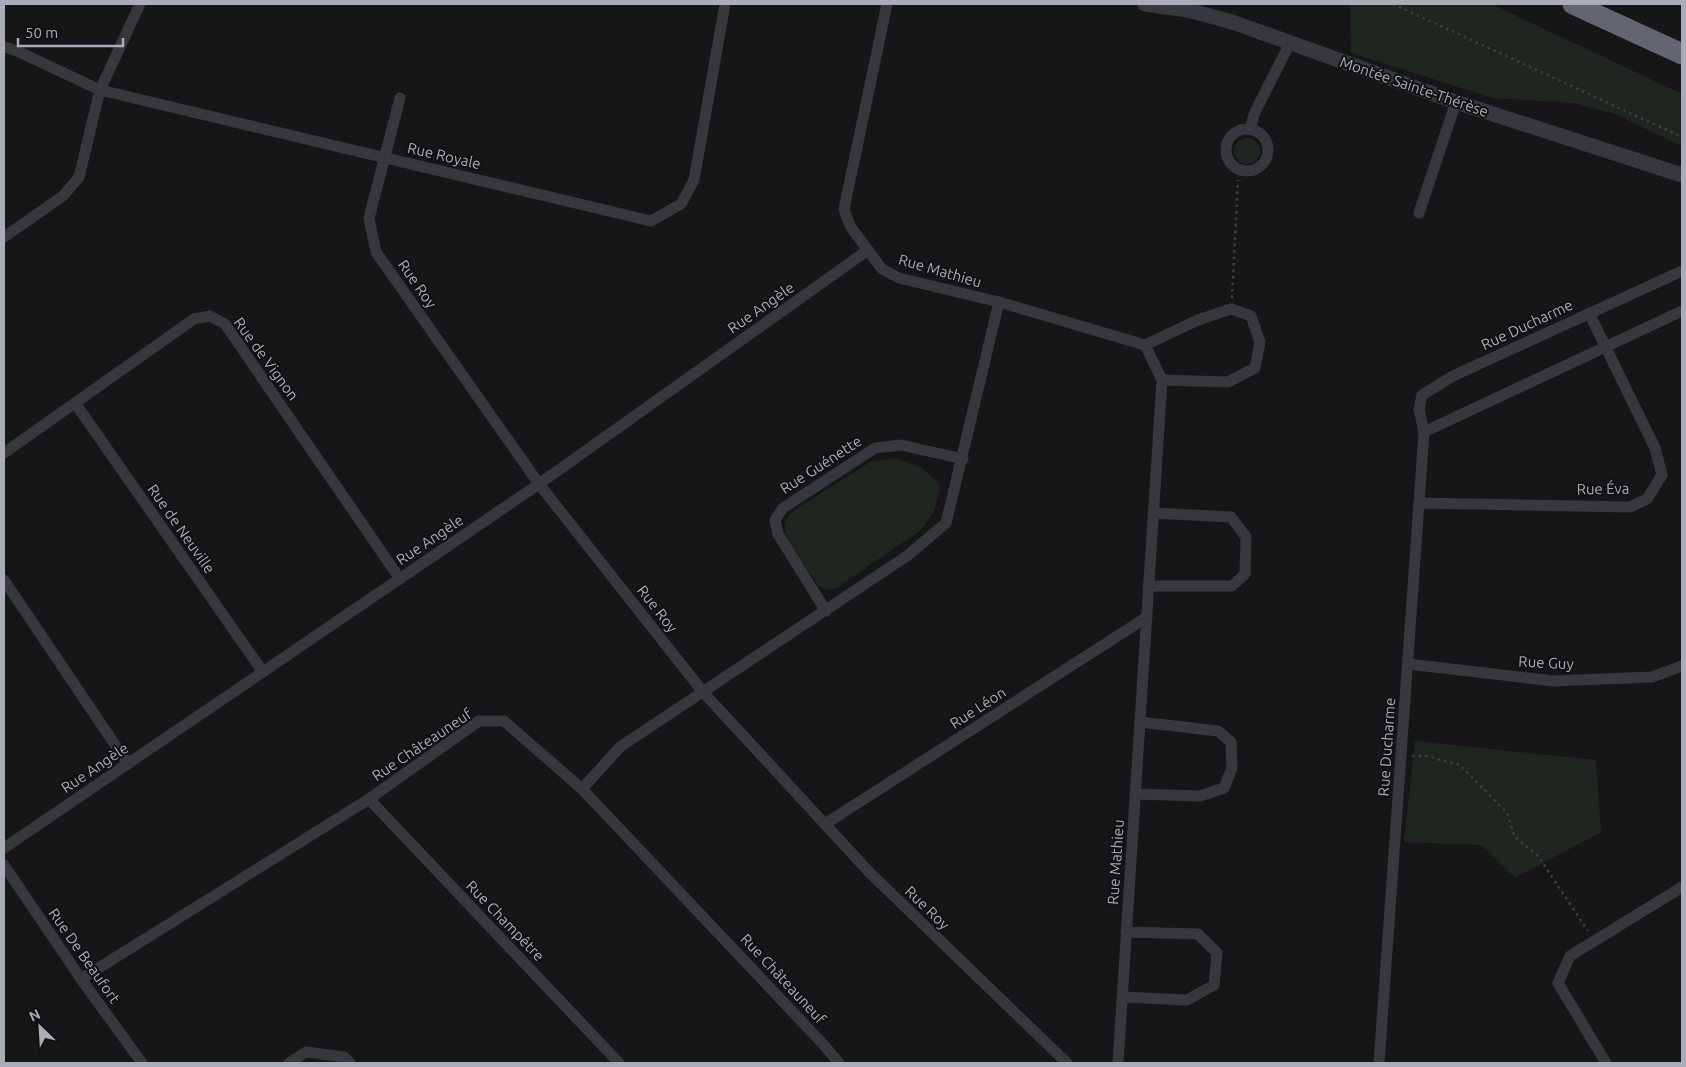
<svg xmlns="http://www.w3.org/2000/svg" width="1686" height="1067" viewBox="0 0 1686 1067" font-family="Ubuntu,sans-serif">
<rect width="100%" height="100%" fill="#161618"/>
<!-- green -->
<g fill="#1e261f">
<polygon points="1350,4 1491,4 1682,94 1682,146 1615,114 1573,103 1493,98 1351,53"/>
<circle cx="1247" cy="151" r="13"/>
<polygon points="896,458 920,467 937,481 940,488 934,512 920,531 836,588 826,590 818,585 786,537 785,521 792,512 870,462"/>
<polygon points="1415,741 1596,760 1601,832 1515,878 1482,845 1404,842"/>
</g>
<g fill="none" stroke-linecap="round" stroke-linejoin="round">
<!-- path -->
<g stroke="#3d3f44" stroke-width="2.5" stroke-dasharray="2.5 4" stroke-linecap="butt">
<polyline points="1393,4 1682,137"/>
<polyline points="1232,298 1238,180"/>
<polyline points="1412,756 1426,756 1460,765 1507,813 1515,837 1538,856 1588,931"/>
</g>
<!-- minor -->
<g stroke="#37383d" stroke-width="11">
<polyline points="887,4 844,209 850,226 882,269 899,278 999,302 1145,345 1162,380 1118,1063"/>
<polyline points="4,47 15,50 100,90 651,221 681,204 694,180 725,4"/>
<polyline points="400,98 369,218 376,252 539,484 703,692 870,873 1067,1063"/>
<circle cx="1247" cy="150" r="21"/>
<polyline points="1250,129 1255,112 1290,43"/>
<polyline points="1419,213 1456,102"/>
<polyline points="4,237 63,196 79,177 100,90 140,4"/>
<polyline points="1145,345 1198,320 1231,309 1251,316 1260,342 1255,368 1228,382 1162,380"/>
<polyline points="75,403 263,672"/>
<polyline points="1424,432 1682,311"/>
<polyline points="4,453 194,319 210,316 225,324 400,579"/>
<polyline points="1419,503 1630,507 1647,499 1662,475 1655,448 1589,313"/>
<polyline points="4,580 128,764"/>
<polyline points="1148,586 1232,586 1245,574 1246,537 1231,517 1153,513"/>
<polyline points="826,611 778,534 775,520 783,508 875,448 901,445 963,459"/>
<polyline points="1408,664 1553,681 1652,677 1682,666"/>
<polyline points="582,789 620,747 907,556 946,523 999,302"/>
<polyline points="1135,794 1200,796 1224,788 1232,768 1231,742 1218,731 1140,722"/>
<polyline points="369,799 619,1063"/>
<polyline points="825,824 1147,617"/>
<polyline points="4,848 539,484 868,250"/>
<polyline points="4,865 81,979 142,1063"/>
<polyline points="81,979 369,799 479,721 504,721 582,789 823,1044 839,1063"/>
<polyline points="1122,997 1187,1000 1214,985 1217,953 1198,934 1126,932"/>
<polyline points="289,1063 306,1052 344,1057 350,1063"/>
<polyline points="1379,1063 1419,503 1424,432 1419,409 1422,395 1453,376 1682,271"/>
<polyline points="1606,1063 1558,983 1570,956 1682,887"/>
</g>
<!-- tertiary -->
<polyline stroke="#37383d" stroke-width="15" points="1145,4 1188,10 1232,22 1456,102 1682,175"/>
<!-- motorway -->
<polyline stroke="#63666e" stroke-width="21" points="1573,4 1682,54"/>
</g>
<g text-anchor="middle" stroke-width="4" stroke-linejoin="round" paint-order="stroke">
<!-- street labels -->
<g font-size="15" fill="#a8adb8" stroke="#111113">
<text transform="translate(1414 87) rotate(19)" y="5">Montée Sainte-Thérèse</text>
<text transform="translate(444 156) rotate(13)" y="5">Rue Royale</text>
<text transform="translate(940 271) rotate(16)" y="5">Rue Mathieu</text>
<text transform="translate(417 284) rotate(55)" y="5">Rue Roy</text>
<text transform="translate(761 308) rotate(-35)" y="5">Rue Angèle</text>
<text transform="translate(1527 325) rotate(-25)" y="5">Rue Ducharme</text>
<text transform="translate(266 359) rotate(54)" y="5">Rue de Vignon</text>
<text transform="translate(821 465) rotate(-33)" y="5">Rue Guénette</text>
<text transform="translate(1603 489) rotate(-1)" y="5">Rue Éva</text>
<text transform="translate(181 529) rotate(55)" y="5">Rue de Neuville</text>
<text transform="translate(430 540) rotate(-34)" y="5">Rue Angèle</text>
<text transform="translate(657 609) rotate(52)" y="5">Rue Roy</text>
<text transform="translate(1546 663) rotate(3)" y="5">Rue Guy</text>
<text transform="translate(978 708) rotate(-33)" y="5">Rue Léon</text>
<text transform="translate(422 745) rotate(-34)" y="5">Rue Châteauneuf</text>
<text transform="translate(1387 747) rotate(-86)" y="5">Rue Ducharme</text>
<text transform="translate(95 768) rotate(-34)" y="5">Rue Angèle</text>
<text transform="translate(1116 862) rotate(-86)" y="5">Rue Mathieu</text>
<text transform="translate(927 908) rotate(44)" y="5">Rue Roy</text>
<text transform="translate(505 921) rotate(46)" y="5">Rue Champêtre</text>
<text transform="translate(84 956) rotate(55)" y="5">Rue De Beaufort</text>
<text transform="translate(783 979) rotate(47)" y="5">Rue Châteauneuf</text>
</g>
</g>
<!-- border -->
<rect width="1686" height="1067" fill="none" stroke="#a8adb8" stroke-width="10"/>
<!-- north arrow -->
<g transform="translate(40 1027) rotate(335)" stroke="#111113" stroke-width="4" paint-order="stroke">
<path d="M0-4L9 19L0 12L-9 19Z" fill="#a8adb8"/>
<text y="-8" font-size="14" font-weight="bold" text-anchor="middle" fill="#a8adb8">N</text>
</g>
<!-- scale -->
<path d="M18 38v8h105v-8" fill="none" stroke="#a8adb8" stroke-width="2.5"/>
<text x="25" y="38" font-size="15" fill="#a8adb8" stroke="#111113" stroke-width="4" paint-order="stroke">50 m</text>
</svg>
